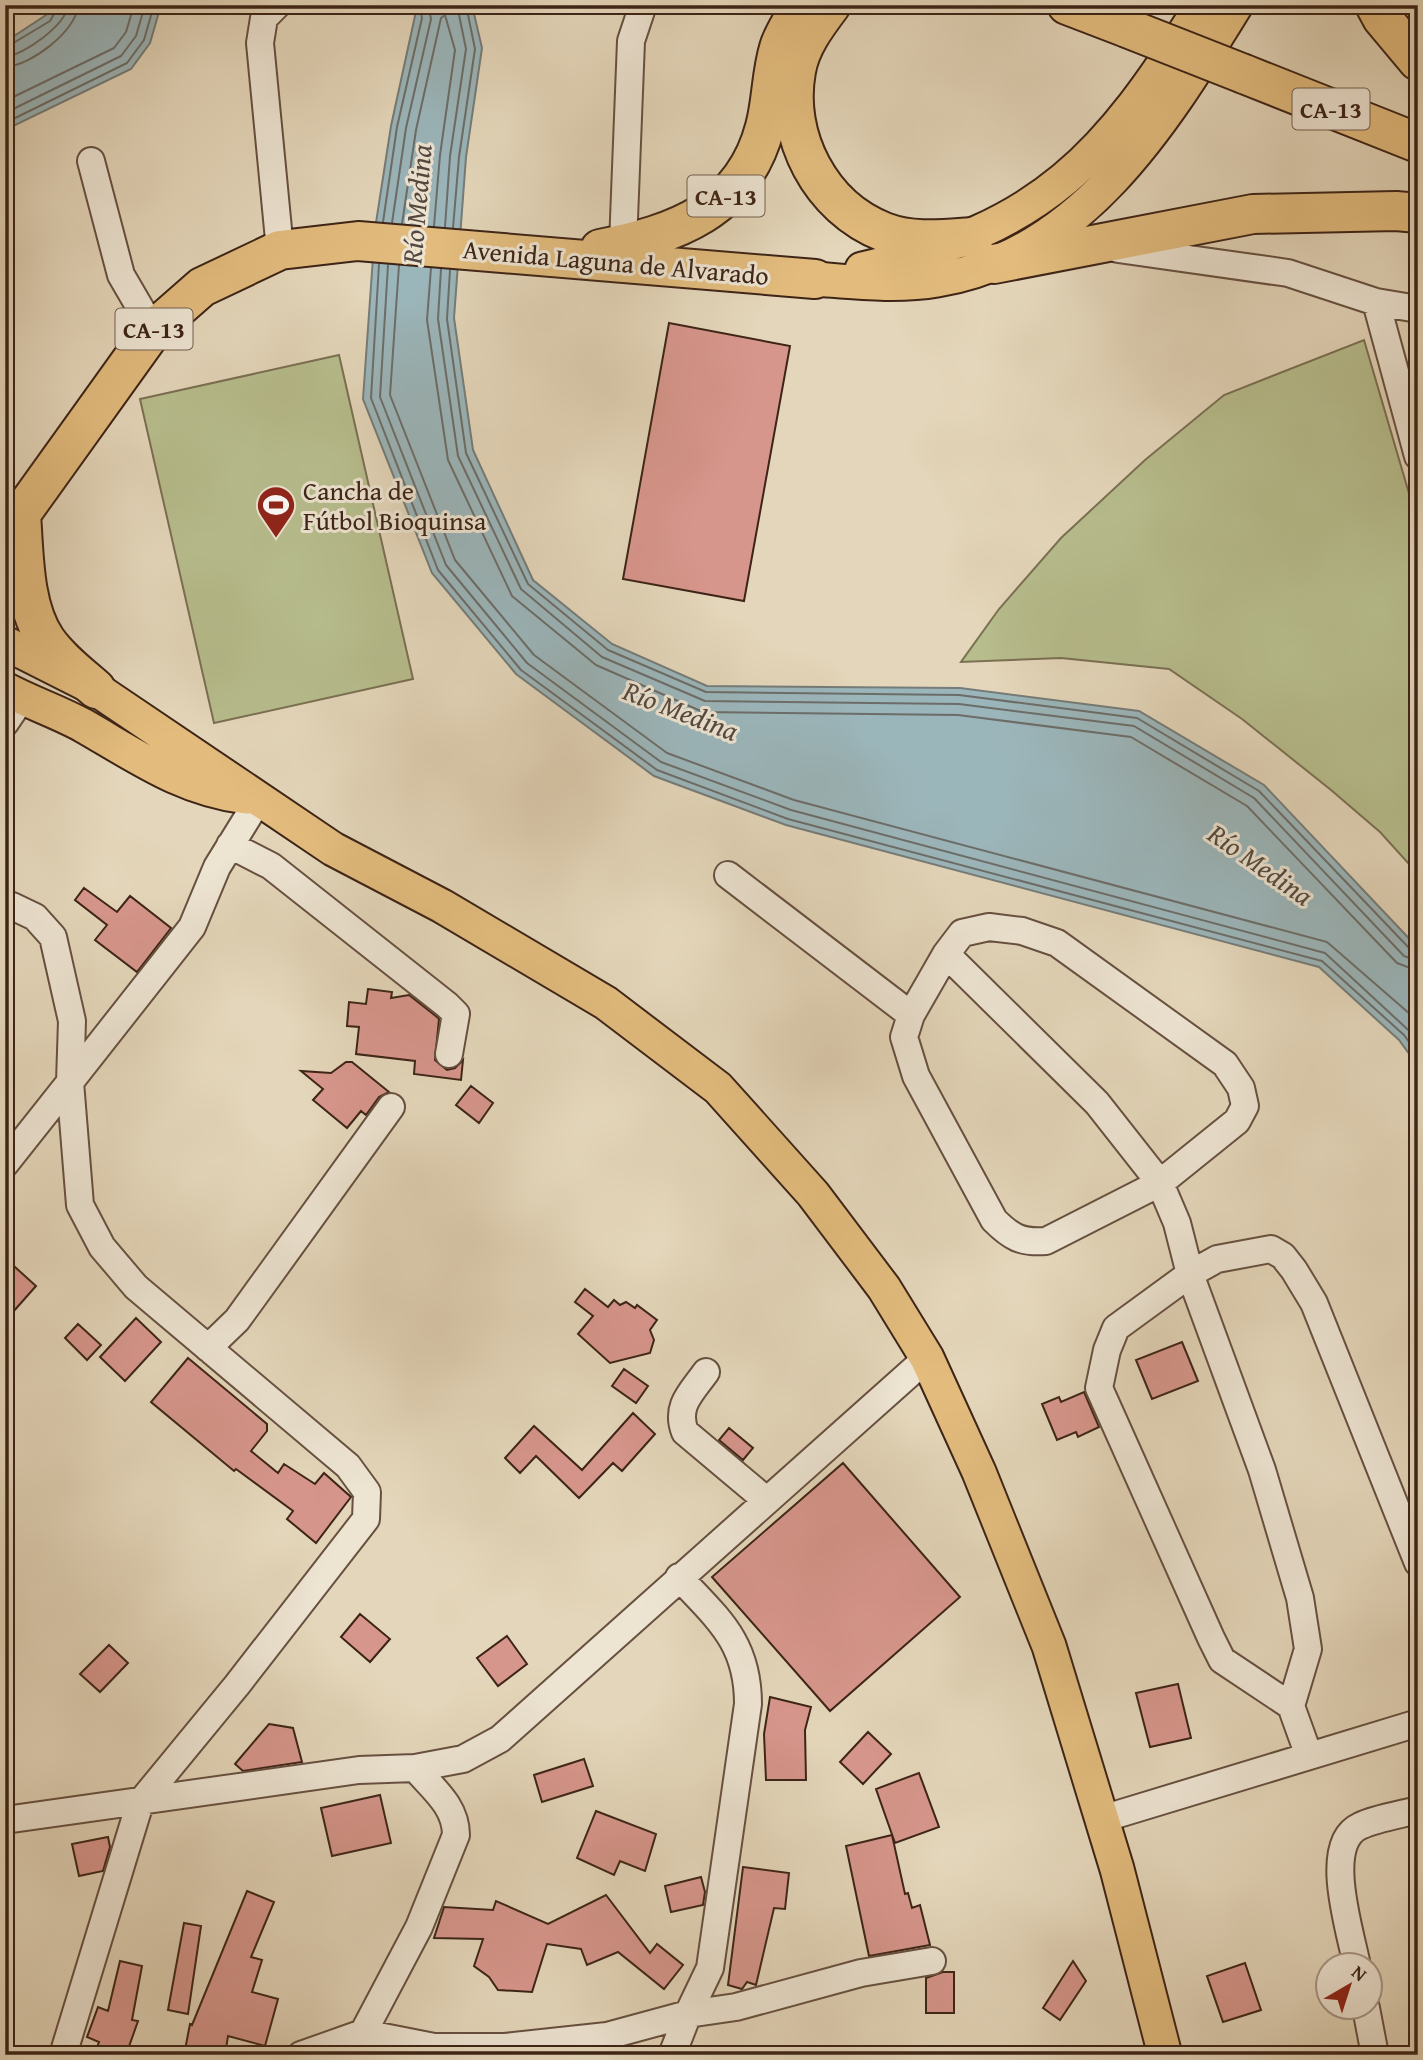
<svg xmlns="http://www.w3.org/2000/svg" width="1423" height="2060" font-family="'Gentium Book Plus',serif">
	<rect width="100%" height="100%" fill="#e4d6ba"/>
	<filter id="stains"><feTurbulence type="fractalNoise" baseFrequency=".00286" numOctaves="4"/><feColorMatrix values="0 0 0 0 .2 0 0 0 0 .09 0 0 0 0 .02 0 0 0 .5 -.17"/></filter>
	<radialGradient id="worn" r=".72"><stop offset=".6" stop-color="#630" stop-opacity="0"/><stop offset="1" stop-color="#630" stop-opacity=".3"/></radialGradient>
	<path fill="#b7bd8d" stroke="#7a7052" stroke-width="2" d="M1364,340l54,184v350l-38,-42 -49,-42 -89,-71 -73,-50 -108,-11 -100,4 38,-53 62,-71 84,-78 79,-65z
		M339,355l74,324 -199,44 -74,-324z"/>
	<path fill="#9bb6bb" stroke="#757c79" stroke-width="2" d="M54,5h107l-11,38 -19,26 -126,61v-88l41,-27z
		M412,5h60l10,43 -16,109 -12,161 19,132 60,130 79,64 95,42 253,2 179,23 125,74 154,163v118l-19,-26 -80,-73 -533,-142 -132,-49 -138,-102 -84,-101 -69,-174 12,-170 16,-103 24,-110z"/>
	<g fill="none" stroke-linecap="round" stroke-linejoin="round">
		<path stroke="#6c6d69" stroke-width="2" d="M5,48l45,-27 9,-16
			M5,57c19,-2 61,-32 63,-52
			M5,67c25,-1 72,-36 73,-62
			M5,101l109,-53 12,-16 8,-27
			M5,113l116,-57 15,-20 9,-31
			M5,123l122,-60 17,-23 10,-35
			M383,222l14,-95 25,-109 -3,-13
			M392,223l14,-95 25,-109 -3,-14
			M402,224l14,-94 25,-112 4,-3 10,35 -15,105 -6,71
			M445,227l5,-71 16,-107 -9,-44
			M453,228l6,-71 16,-108 -9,-44
			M379,264l-8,134 67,172 83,100 136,100 131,49 534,142 82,74 14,19
			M388,265l-8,132 66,168 81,98 134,99 130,48 534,143 93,86
			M399,265l-9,130 65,165 79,95 133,98 127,47 533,142 91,79
			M431,268l-4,52 21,140 64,136 84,69 107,47 255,3 173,22 116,69 150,157 21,8
			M441,269l-3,50 20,137 63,133 81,68 103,44 254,3 175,22 120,72 150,158 14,5
			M450,270l-3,49 19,134 62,131 80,66 98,42 253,3 178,23 122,73 151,158 8,3"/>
	</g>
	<path fill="#d7968c" stroke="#3d2417" stroke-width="2" d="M669,323l121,23 -46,255 -121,-22z
		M84,888l33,24 13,-16 41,32 -34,44 -42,-32 12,-15 -32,-25z
		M368,989l24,3 -1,6 18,-3 28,22 2,2 -4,41 12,10 8,-2 8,-8 -2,20 -47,-6 1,-13 -59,-7 3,-27 -12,-1 2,-24 17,2z
		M346,1062h6l37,30 -10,5 -13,18 -5,-4 -14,17 -34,-28 10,-11 -22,-18 30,2z
		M471,1086l22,17 -14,20 -23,-18z
		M5,1258l31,28 -31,35z
		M585,1289l23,18 6,-7 6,5 6,-3 9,6 2,-3 20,15 -7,10 4,10 -4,13 -40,10 -32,-29 15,-18 -18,-14z
		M136,1318l25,24 -36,39 -25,-24z
		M78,1324l23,21 -14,15 -22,-22z
		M1182,1342l16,39 -46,18 -16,-39z
		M188,1358l79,66v7l-16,20 27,22 6,-9 31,20 9,-11 27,24 -35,46 -29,-24 6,-8 -57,-42 -2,2 -83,-69z
		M624,1369l24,17 -12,17 -24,-17z
		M1084,1392l15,35 -21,10 -2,-5 -19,8 -15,-36 17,-7 2,5z
		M633,1413l22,21 -33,37 -9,-8 -34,35 -43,-42 -16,17 -15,-15 29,-32 48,44z
		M729,1428l24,20 -10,12 -24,-20z
		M843,1463l117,134 -130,114 -118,-134z
		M360,1614l30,25 -20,23 -29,-25z
		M507,1636l20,28 -29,22 -21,-28z
		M109,1645l19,18 -28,29 -20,-18z
		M1178,1684l13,54 -41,9 -14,-54z
		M770,1697l41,10 -6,23 1,50h-40l-2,-46z
		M269,1724l24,4 9,34 -59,9 -8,-7z
		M868,1732l23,22 -28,30 -23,-22z
		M584,1759l9,27 -51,16 -8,-27z
		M919,1773l20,54 -44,16 -19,-54z
		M380,1795l11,48 -59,13 -11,-48z
		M596,1811l60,23 -11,37 -25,-10 -6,14 -37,-17z
		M892,1835l13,59 3,-1 4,15 8,-3 10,40 -61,11 -23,-110z
		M108,1837l2,10 -7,24 -24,5 -7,-32z
		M743,1867l46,6 -4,36 -11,-1 -18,77 -9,-3 -5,7 -14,-4z
		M701,1877l4,15 -2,13 -32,7 -6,-26z
		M247,1891l27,11 -23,55 11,3 -10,32 26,7 -13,47 -37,-10 -3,19h-41l6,-31 2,1z
		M606,1895l44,58 7,-9 26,21 -19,24 -46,-37 -31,13 -6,-16 -34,-5 -15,48 -34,-2 -9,-13 -15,-11 9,-27 -49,-1 10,-31 49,3 3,-9 52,23z
		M184,1923l17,3 -13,88 -20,-4z
		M120,1961l22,5 -10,54 6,1 -12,34h-16l-14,-5 3,-8 -12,-5 11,-30 10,4z
		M1073,1961l13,20 -26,39 -17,-12z
		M1245,1963l16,47 -38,12 -16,-46z
		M943,1972h11v41h-28v-35z"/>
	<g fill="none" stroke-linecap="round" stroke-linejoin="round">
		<g stroke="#675040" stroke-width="30">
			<path id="minor" d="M277,5l-13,13 -4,25 20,207
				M91,161l30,114 32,55
				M623,244l8,-203 12,-36
				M1118,249l170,24 88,29 42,7
				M1376,302l42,154
				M5,723l17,-25
				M230,845l41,21 176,139 9,9 -7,40
				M728,875l183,140
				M5,906h7l23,11 18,20 19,84 -2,61 -65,82
				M989,927l33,4 35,12 168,121 16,24 4,18 -8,15 -77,62 -114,58c-25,2 -35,-4 -52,-21l-78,-144 -12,-39 7,-22 35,-61 16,-21z
				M946,954l151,149 63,80 17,40 13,51 72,196 38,128 8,51 -17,57
				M208,1348l29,-28 154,-213
				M706,1372c-15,21 -31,34 -21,60l81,68
				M1309,1756l-18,-50 -69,-46 -11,-22 -112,-250 8,-38 9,-22 74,-54 27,-15 54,-10 12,7 11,14 20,33 104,260
				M1102,1819l316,-96
				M5,1820l354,-50 56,-2 48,-9 37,-20 427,-381
				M1357,1966c-6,-33 -36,-122 3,-140 17,-8 39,-11 58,-16
				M1366,2008l9,47
				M363,2033l56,-106 37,-92c0,-29 -23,-46 -41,-67
				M63,2055l77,-252 97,-118 129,-166 1,-27 -19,-26 -212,-179 -34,-40 -22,-42 -10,-123 122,-155 25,-60 42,-68
				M301,2055l62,-22 71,14h71l102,-11 81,-22 22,-46 38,-264c0,-62 -30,-85 -69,-127
				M672,2055l16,-41 48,-7 125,-34 71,-12"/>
		</g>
		<g stroke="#3d2417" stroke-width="37">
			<path id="major" d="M862,269c181,-40 245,-112 340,-264
				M815,279c41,3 82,8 122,1 146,-24 228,-160 299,-275
				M5,643l91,46 237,160 109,57 164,97 112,85 95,106 71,94 43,70 52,114 70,174 68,223 48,186
				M5,689c26,14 54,23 79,37 54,31 98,63 162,71"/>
		</g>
		<g stroke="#3d2417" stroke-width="42">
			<path id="highway" d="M831,5c-15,20 -31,41 -35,66 -12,65 24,136 88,161 29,11 59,7 90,5
				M1067,5l60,23
				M1375,5l7,13 36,43
				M1244,74l174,69
				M600,249c75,-15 143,-38 165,-122 7,-25 6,-53 14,-79 4,-14 15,-29 22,-43
				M994,264l259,-50 143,-3 22,2
				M21,514c3,40 2,92 25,126 13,19 33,34 50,49
				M5,541l16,-27 132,-184 49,-43 78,-37 78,-9 457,38"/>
		</g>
		<use href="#minor" stroke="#ede4d2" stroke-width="26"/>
		<use href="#major" stroke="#e2bb7d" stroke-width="33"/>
		<use href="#highway" stroke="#e2bb7d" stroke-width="38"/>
		<g stroke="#3d2417" stroke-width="42" stroke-linecap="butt">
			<path id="highway-bridge" d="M1127,28l117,46"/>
		</g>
		<use href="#highway-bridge" stroke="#e2bb7d" stroke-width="38"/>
	</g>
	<defs>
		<g id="stadium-pin" transform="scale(2.0125)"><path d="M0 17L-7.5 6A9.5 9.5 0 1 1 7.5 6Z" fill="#8f2418" stroke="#ede4d2"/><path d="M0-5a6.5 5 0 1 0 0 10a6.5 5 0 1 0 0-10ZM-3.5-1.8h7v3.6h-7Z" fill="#fff"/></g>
	</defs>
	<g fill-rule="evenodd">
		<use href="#stadium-pin" x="276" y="505"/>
	</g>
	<g text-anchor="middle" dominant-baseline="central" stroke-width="6" stroke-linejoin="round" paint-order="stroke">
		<g fill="#ede4d2" stroke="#725e4f" stroke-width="2">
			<rect x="1292.5" y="88.5" width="77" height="41" rx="5"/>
			<rect x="687.5" y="175.5" width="77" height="41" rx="5"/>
			<rect x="115.5" y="308.5" width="77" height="41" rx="5"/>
		</g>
		<g font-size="24" font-weight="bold" fill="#3d2417">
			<text x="1331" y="109">CA-13</text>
			<text x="726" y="196">CA-13</text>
			<text x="154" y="329">CA-13</text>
		</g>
		<g font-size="26" fill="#3d2417" stroke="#ede4d2">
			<text transform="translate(616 262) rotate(5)">Avenida Laguna de Alvarado</text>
		</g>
		<g font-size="26" fill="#3d2417" stroke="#ede4d2" text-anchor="start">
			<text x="303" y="490">Cancha de<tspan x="303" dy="30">Fútbol Bioquinsa</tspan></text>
		</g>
		<g font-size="28" font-style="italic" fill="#544840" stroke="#ede4d2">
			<text transform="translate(416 204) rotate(-85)">Río Medina</text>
			<text transform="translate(681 710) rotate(21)">Río Medina</text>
			<text transform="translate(1261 864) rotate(35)">Río Medina</text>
		</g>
	</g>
	<rect width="1423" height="2060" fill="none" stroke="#e4d6ba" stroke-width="28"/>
	<rect x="7" y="7" width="1409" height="2046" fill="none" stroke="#3d2417" stroke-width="3.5"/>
	<rect x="14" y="14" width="1395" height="2032" fill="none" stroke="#3d2417" stroke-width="2"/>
	<g transform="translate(1349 1986) rotate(39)"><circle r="33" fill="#ede4d2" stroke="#a79787" stroke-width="2"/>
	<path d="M0-5L12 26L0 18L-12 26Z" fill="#8f2418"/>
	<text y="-10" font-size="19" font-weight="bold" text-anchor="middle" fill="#3d2417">N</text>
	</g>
	<rect width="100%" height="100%" filter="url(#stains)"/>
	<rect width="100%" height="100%" fill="url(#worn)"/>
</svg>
